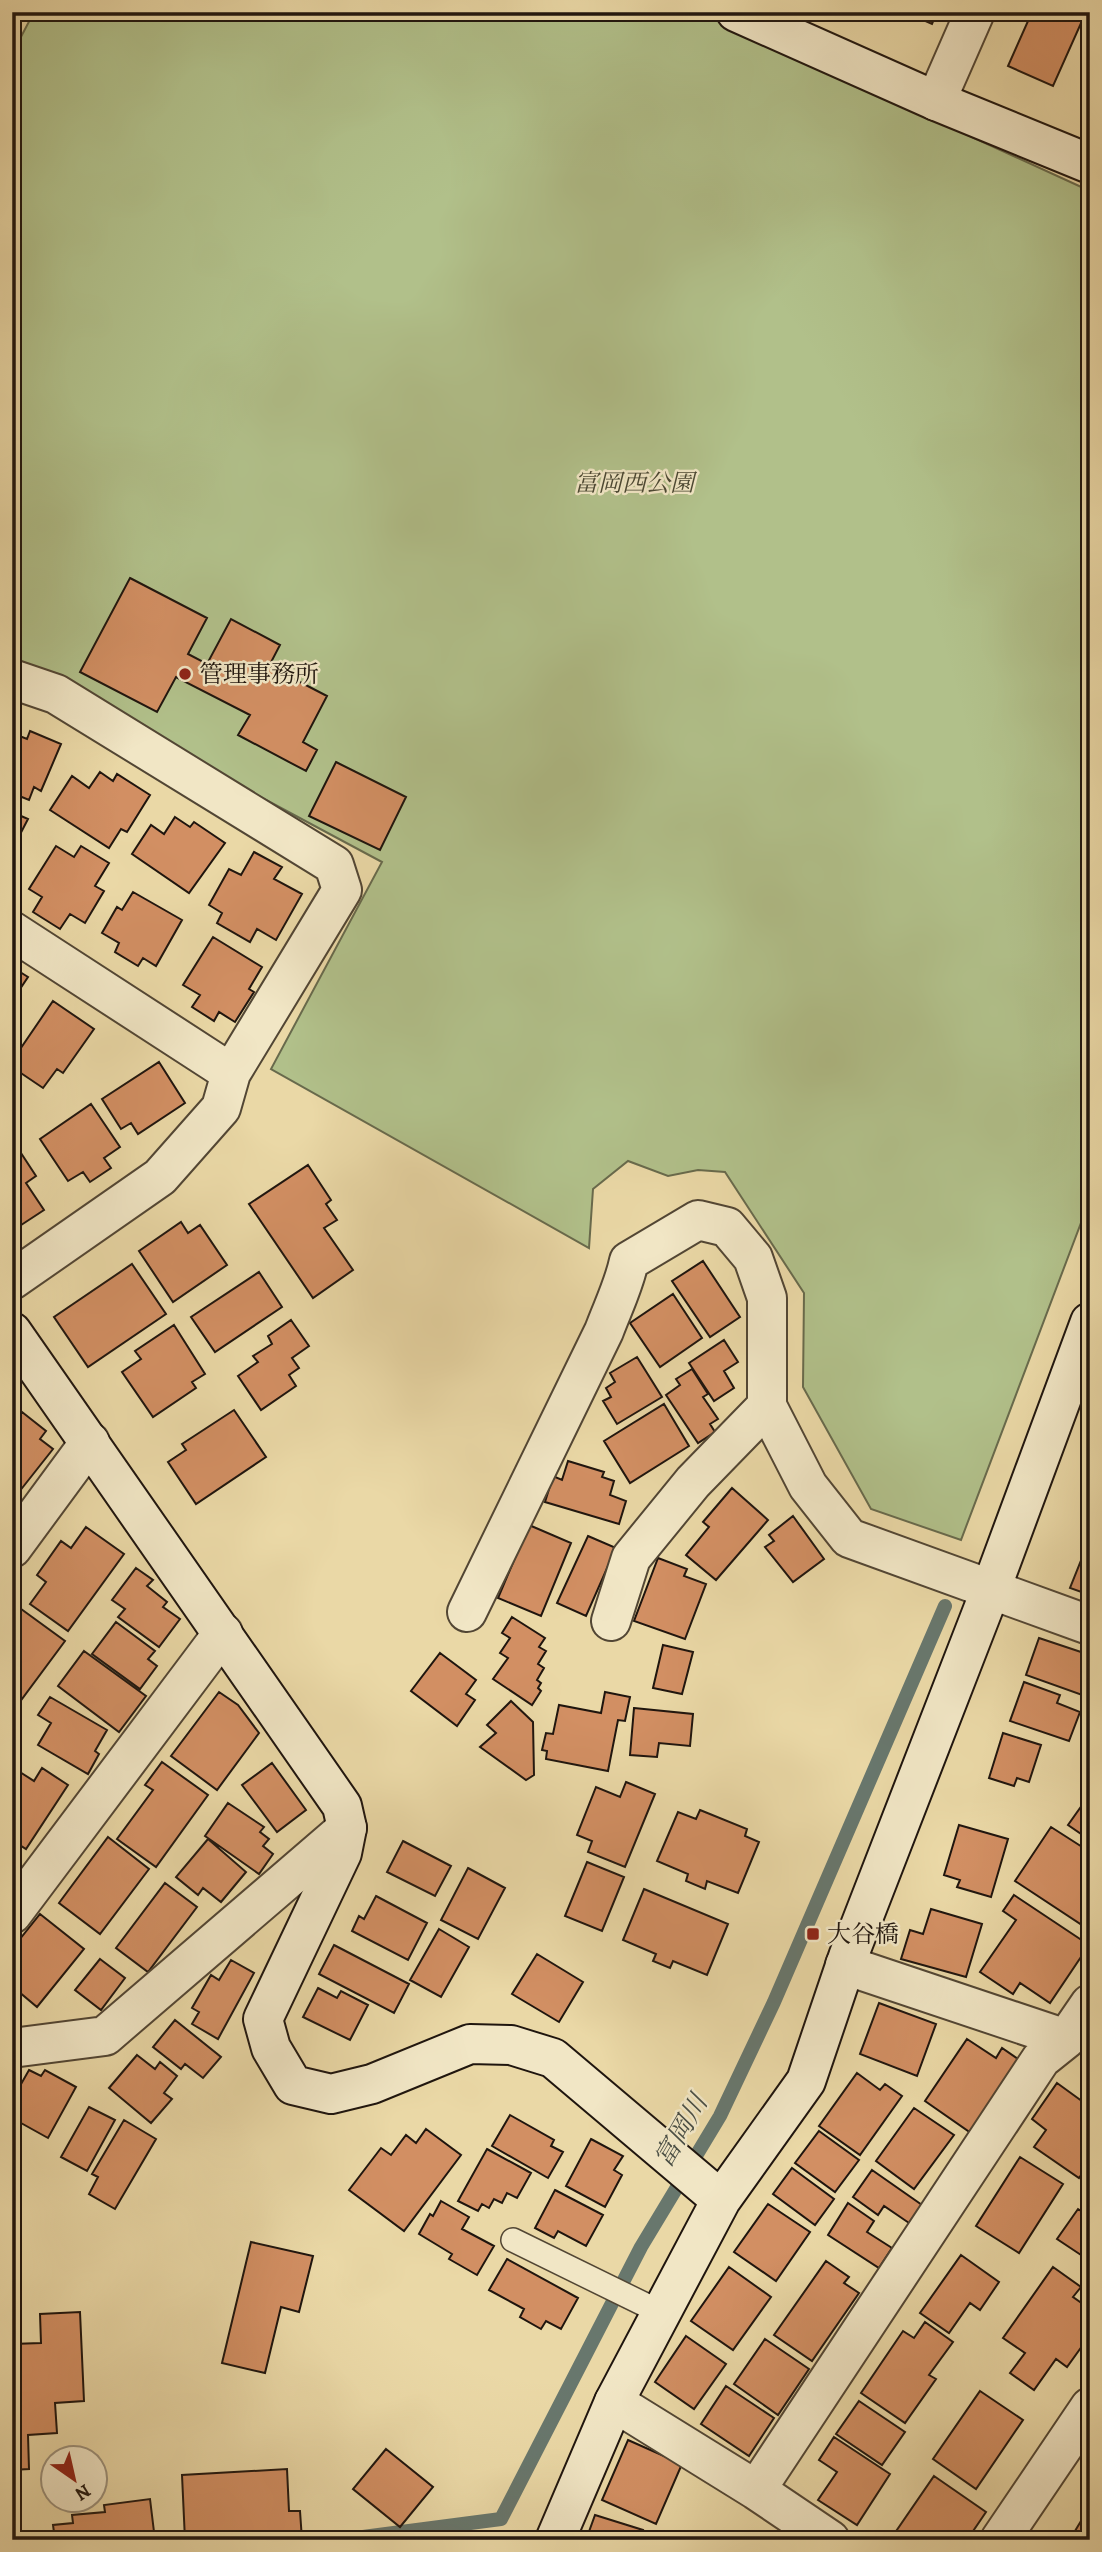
<svg xmlns="http://www.w3.org/2000/svg" width="1102" height="2552" font-family="Alegreya,'Noto Serif JP',serif">
	<rect width="100%" height="100%" fill="#ead8a6"/>
	<filter id="stains"><feTurbulence type="fractalNoise" baseFrequency=".00286" numOctaves="4"/><feColorMatrix values="0 0 0 0 .2 0 0 0 0 .09 0 0 0 0 .02 0 0 0 .5 -.17"/></filter>
	<radialGradient id="worn" r=".72"><stop offset=".6" stop-color="#630" stop-opacity="0"/><stop offset="1" stop-color="#630" stop-opacity=".3"/></radialGradient>
	<path fill="#b1c08a" stroke="#686a4c" stroke-width="2" d="M34,12h664l392,179v1008l-129,341 -90,-31 -68,-122 1,-94 -79,-121 -27,-2 -30,6 -40,-15 -35,28 -4,59 -318,-179 111,-207 -370,-198v-610z"/>
	<g fill="none" stroke-linecap="round" stroke-linejoin="round">
		<path stroke="#68776d" stroke-width="14" d="M340,2540l161,-21 140,-272 79,-131 54,-114 171,-396"/>
	</g>
	<path fill="#d28f63" stroke="#1f150e" stroke-width="2" d="M905,12h32l-5,12z
		M1032,12h54l-33,74 -45,-20z
		M130,578l77,40 -19,36 19,10 24,-45 49,26 -11,21 58,30 -24,46 14,8 -11,21 -68,-36 12,-20 -74,-38 -19,35 -77,-40z
		M30,731l31,13 -20,47 -7,-4 -5,13 -17,-7v-60l15,6z
		M336,762l70,35 -26,53 -71,-34z
		M100,772l13,9 4,-7 33,21 -23,37 -6,-3 -12,19 -59,-38 22,-34 17,12z
		M12,812l16,7 -16,31z
		M175,817l15,10 4,-5 31,21 -36,50 -57,-39 19,-29 13,9z
		M56,846l18,11 7,-11 28,17 -14,23 9,5 -19,32 -15,-9 -10,15 -27,-17 9,-15 -13,-8z
		M254,852l28,15 -8,12 28,15 -26,46 -19,-11 -7,13 -33,-19 5,-10 -13,-8 20,-36 12,6z
		M133,892l49,28 -26,46 -13,-8 -5,8 -23,-14 4,-9 -17,-10 15,-26 5,3z
		M213,937l49,30 -13,22 5,3 -19,30 -16,-10 -5,9 -22,-14 8,-12 -17,-10z
		M12,967l16,10 -16,24z
		M53,1001l41,28 -31,44 -6,-4 -14,19 -31,-21v-6z
		M159,1062l26,41 -47,31 -7,-11 -10,6 -19,-30z
		M91,1104l29,43 -16,11 7,10 -21,14 -7,-10 -15,9 -28,-42z
		M19,1150l17,26 -10,7 18,27 -32,21v-77z
		M308,1165l23,35 -5,4 11,16 -13,8 29,42 -40,28 -64,-94z
		M181,1222l7,11 12,-8 27,40 -54,37 -34,-51z
		M703,1261l37,56 -30,20 -38,-56z
		M132,1264l34,50 -78,53 -34,-50z
		M259,1272l23,35 -67,45 -24,-35z
		M673,1294l29,44 -42,29 -30,-44z
		M291,1320l18,26 -17,12 7,10 -10,7 7,11 -35,24 -23,-34 20,-14 -5,-6 19,-12 -4,-8z
		M174,1325l31,49 -13,8 4,6 -43,29 -31,-45 19,-13 -6,-8z
		M724,1340l14,22 -14,9 10,17 -20,13 -25,-38z
		M637,1357l25,40 -45,27 -14,-23 8,-4 -5,-9 9,-6 -5,-9z
		M692,1369l16,25 -5,3 15,22 -8,5 5,8 -17,11 -32,-48 14,-10 -4,-6z
		M664,1404l25,42 -59,37 -26,-42z
		M234,1410l32,47 -70,47 -28,-42 18,-12 -4,-6z
		M22,1412l24,19 -6,8 13,10 -34,43 -7,-5v-62z
		M568,1461l36,11 -2,5 12,4 -4,14 16,6 -7,23 -74,-22 8,-26 9,4z
		M732,1488l36,32 -52,60 -30,-25 23,-28 -6,-5z
		M793,1516l31,43 -31,23 -28,-35 9,-6 -5,-6z
		M529,1525l42,18 -30,73 -43,-18z
		M86,1527l38,27 -56,77 -38,-27 16,-22 -9,-7 24,-34 10,7z
		M588,1536l28,12 -30,68 -29,-13z
		M1084,1553l6,2v40l-20,-7z
		M658,1558l29,11 -3,7 22,8 -21,55 -51,-18z
		M136,1568l17,12 -6,6 20,16 -4,5 17,12 -21,28 -41,-30 7,-8 -13,-9z
		M17,1606l48,35 -49,66 -4,-3v-92z
		M512,1617l33,21 -6,9 7,4 -8,13 6,4 -7,12 4,3 -3,5 3,3 -9,14 -39,-26 15,-21 -8,-5 10,-15 -8,-5z
		M116,1622l39,29 -7,8 9,7 -17,23 -48,-35z
		M1039,1638l51,17v27l-5,14 -59,-21z
		M663,1645l30,7 -11,42 -29,-6z
		M84,1651l62,45 -27,36 -61,-46z
		M440,1653l36,27 -10,14 9,6 -18,26 -46,-35z
		M1024,1682l36,13 -3,8 23,9 -11,29 -59,-20z
		M219,1692l19,13 21,28 -42,57 -46,-34z
		M605,1692l25,5 -5,24 -7,-1 -10,51 -62,-12 1,-8 -5,-1 4,-17 7,1 6,-29 42,8z
		M50,1697l57,33 -12,21 4,3 -11,20 -50,-29 13,-22 -13,-8z
		M511,1701l22,21 1,53 -8,5 -46,-33 16,-14 -9,-8z
		M634,1708l59,6 -3,32 -31,-3 -2,14 -27,-2z
		M1003,1733l38,12 -12,37 -12,-4 -3,8 -25,-8z
		M162,1762l46,33 -52,72 -39,-28 36,-49 -8,-5z
		M272,1763l34,47 -29,22 -35,-47z
		M12,1767l22,14 8,-13 26,17 -42,64 -14,-9z
		M626,1782l29,12 -30,73 -37,-15 4,-11 -15,-6 19,-48 24,10z
		M1090,1794v46l-22,-15z
		M228,1803l36,24 -4,5 9,7 -6,7 10,8 -14,20 -54,-38z
		M700,1810l47,19 -2,7 14,6 -21,51 -31,-12 -2,8 -19,-8 2,-7 -31,-13 21,-49 18,7z
		M959,1825l49,14 -17,58 -34,-10 3,-7 -16,-5z
		M1051,1827l39,25v67l-5,8 -70,-46z
		M108,1837l41,32 -49,65 -41,-31z
		M208,1839l38,33 -25,30 -18,-14 -5,7 -22,-18z
		M403,1841l48,25 -16,30 -48,-24z
		M587,1862l37,15 -22,54 -37,-15z
		M468,1868l37,20 -27,51 -37,-19z
		M165,1883l32,24 -49,65 -32,-24z
		M644,1889l84,35 -21,51 -34,-14 -3,7 -17,-7 3,-7 -33,-14z
		M1014,1895l75,50 -39,58 -30,-20 -7,11 -33,-22 36,-52 -13,-9z
		M376,1896l51,27 -19,37 -56,-29 7,-15 5,3z
		M931,1909l51,15 -16,53 -65,-18 9,-29 13,4z
		M40,1914l44,35 -47,58 -25,-21v-37z
		M439,1929l30,18 -28,50 -31,-17z
		M334,1945l75,39 -15,29 -75,-39z
		M537,1954l46,28 -24,40 -47,-28z
		M100,1959l25,19 -24,32 -26,-20z
		M231,1960l23,13 -36,66 -26,-15 7,-12 -7,-4 19,-33 8,5z
		M318,1988l19,10 4,-7 27,14 -18,35 -47,-23z
		M879,2003l57,21 -19,52 -57,-22z
		M175,2020l46,37 -18,21 -18,-14 -4,5 -28,-22z
		M967,2039l29,19 6,-10 19,13 -50,72 -46,-32z
		M137,2055l18,14 5,-7 17,14 -13,17 8,6 -21,24 -42,-35z
		M29,2070l12,6 4,-6 31,17 -28,51 -36,-20v-18z
		M857,2073l23,17 5,-6 17,12 -42,59 -41,-29z
		M1057,2083l33,24v55l-11,16 -45,-31 12,-17 -14,-11z
		M89,2107l26,13 -28,51 -26,-14z
		M914,2108l40,27 -40,54 -38,-28z
		M510,2115l44,25 -3,6 12,6 -15,26 -56,-32z
		M124,2120l32,19 -41,70 -26,-15 9,-17 -6,-3z
		M426,2129l35,26 -57,76 -55,-41 32,-42 10,7 15,-20 10,8z
		M819,2131l40,29 -24,32 -40,-29z
		M591,2139l32,17 -9,14 8,5 -17,32 -39,-21z
		M487,2149l44,24 -14,25 -10,-5 -5,10 -8,-4 -5,9 -7,-4 -4,7 -20,-10z
		M1020,2157l43,27 -44,69 -43,-27z
		M792,2168l42,31 -19,26 -42,-31z
		M872,2170l50,35 -13,18 -25,-17 -6,9 -25,-18z
		M555,2190l48,25 -17,31 -28,-15 -4,7 -19,-10z
		M441,2201l28,16 -7,12 32,17 -17,29 -28,-16 3,-5 -33,-20 11,-20 3,2z
		M848,2203l26,18 -7,11 25,16 -13,20 -51,-33z
		M768,2204l42,28 -34,49 -42,-29z
		M1078,2209l12,8v44l-33,-22z
		M251,2242l62,14 -14,56 -18,-5 -16,66 -43,-10z
		M961,2255l38,27 -19,28 -10,-7 -21,30 -29,-20z
		M507,2259l71,39 -17,31 -15,-8 -5,8 -21,-12 4,-8 -35,-19z
		M826,2261l23,16 -5,6 15,10 -47,68 -38,-26z
		M729,2267l42,30 -38,53 -42,-29z
		M1053,2267l28,20 -8,10 17,12v26l-23,32 -11,-8 -22,31 -24,-17 15,-20 -22,-15z
		M80,2312l4,89 -29,2 2,30 -29,2 1,34 -17,1v-126l29,-1 -1,-29z
		M925,2322l28,20 -24,33 7,4 -31,44 -44,-30 42,-62 11,7z
		M686,2336l40,28 -32,45 -39,-27z
		M765,2339l44,30 -31,46 -44,-31z
		M726,2386l48,32 -25,38 -48,-32z
		M980,2391l43,29 -47,69 -43,-30z
		M859,2401l46,31 -23,33 -46,-31z
		M834,2437l56,37 -33,51 -39,-25 19,-28 -18,-12z
		M628,2440l54,24 -26,60 -54,-24z
		M386,2449l47,38 -33,40 -47,-38z
		M287,2469l2,42h11l2,29h-117l-3,-65z
		M934,2476l52,36 -19,28h-77z
		M150,2499l5,41h-100l-2,-15 20,-2 -1,-8 33,-3 -1,-7z
		M1090,2506v34h-12l-6,-4z
		M595,2515l48,15 -3,10h-54z"/>
	<g fill="none" stroke-linecap="round" stroke-linejoin="round">
		<g stroke="#524634" stroke-width="26">
			<path id="lane" d="M513,2240l149,73"/>
		</g>
		<g stroke="#524634" stroke-width="42">
			<path id="street" d="M936,101l39,-89
				M12,679l44,15 278,171 8,25 -111,183 -10,35 -61,69 -148,103
				M12,931l219,142
				M12,1548l78,-106
				M467,1612l137,-281c9,-24 20,-46 25,-70l69,-41 29,7 26,31 14,40v108l41,80 41,52 240,87
				M611,1621l20,-63 62,-76 74,-76
				M12,1914l211,-281
				M845,1965l221,74
				M12,2048l93,-12 242,-208
				M614,2402l142,88 74,50
				M756,2490l285,-431 25,-20 24,-35
				M1000,2540l90,-133"/>
		</g>
		<g stroke="#1f150e" stroke-width="42">
			<path id="secondary" d="M736,12l200,89 154,63
				M12,1332l330,474 5,22 -5,25 -79,166 8,29 22,37 38,9 41,-10 98,-40 41,1 42,13 168,142
				M555,2540l59,-138 107,-202 85,-119 42,-124 143,-368 99,-267"/>
		</g>
		<use href="#lane" stroke="#f1e6c5" stroke-width="23"/>
		<use href="#street" stroke="#f1e6c5" stroke-width="38"/>
		<use href="#secondary" stroke="#f1e6c5" stroke-width="38"/>
	</g>
	<g fill="#8f2418" stroke="#f1e6c5" stroke-width="2.5">
		<circle cx="185" cy="674" r="7"/>
		<rect x="806" y="1927" width="14" height="14" rx="3.5"/>
	</g>
	<g text-anchor="middle" dominant-baseline="central" stroke-width="5" stroke-linejoin="round" paint-order="stroke">
		<g font-size="24" font-style="italic" fill="#4b4833" stroke="#f1e6c5">
			<text x="634" y="483">富岡西公園</text>
		</g>
		<g font-size="24" fill="#1f150e" stroke="#f1e6c5" text-anchor="start">
			<text x="199" y="674">管理事務所</text>
			<text x="827" y="1934">大谷橋</text>
		</g>
		<g font-size="26" font-style="italic" fill="#494e45" stroke="#f1e6c5">
			<text transform="translate(681 2131) rotate(-60)">富岡川</text>
		</g>
	</g>
	<rect width="1102" height="2552" fill="none" stroke="#ead8a6" stroke-width="42"/>
	<rect x="14" y="14" width="1074" height="2524" fill="none" stroke="#1f150e" stroke-width="3.5"/>
	<rect x="21" y="21" width="1060" height="2510" fill="none" stroke="#1f150e" stroke-width="2"/>
	<g transform="translate(74 2479) rotate(146)"><circle r="33" fill="#f1e6c5" stroke="#9d927c" stroke-width="2"/>
	<path d="M0-5L12 26L0 18L-12 26Z" fill="#8f2418"/>
	<text y="-10" font-size="19" font-weight="bold" text-anchor="middle" fill="#1f150e">N</text>
	</g>
	<rect width="100%" height="100%" filter="url(#stains)"/>
	<rect width="100%" height="100%" fill="url(#worn)"/>
</svg>
